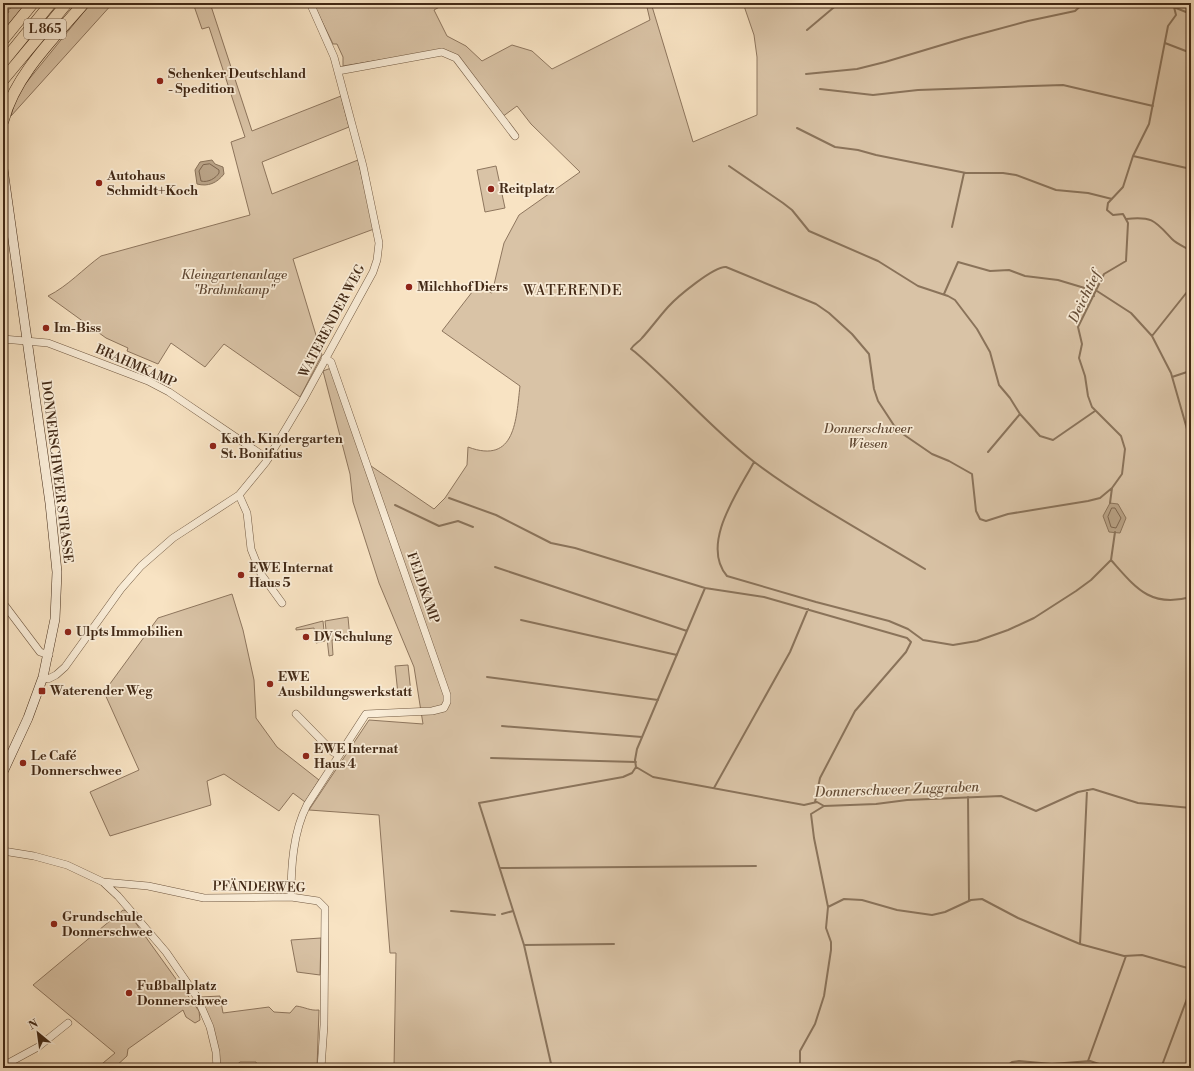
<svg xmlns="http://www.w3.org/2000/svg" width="1194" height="1071" font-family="'Libre Bodoni',serif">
	<rect width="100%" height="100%" fill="#f8e3c3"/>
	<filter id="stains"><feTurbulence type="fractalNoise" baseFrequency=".005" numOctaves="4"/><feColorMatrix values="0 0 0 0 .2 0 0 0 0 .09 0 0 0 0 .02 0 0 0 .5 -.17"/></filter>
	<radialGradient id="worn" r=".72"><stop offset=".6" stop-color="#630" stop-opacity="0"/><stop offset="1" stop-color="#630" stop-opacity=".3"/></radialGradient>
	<path fill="#d9c3a6" stroke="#8e765e" d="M18,3h8l-19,23 -4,3v-13l6,-4 -1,-2z
		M91,3h22l-102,113 6,-22z
		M193,3h17l42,128 89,-35 8,31 -87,35 10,32 86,-34 16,69 -81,30 29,96 -22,42 -76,-53 -19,23 -34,-24 -13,21 -31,-13 1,-3 -22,-10 -58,-42c20,-10 35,-27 53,-40l149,-41 -19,-73 14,-5 -36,-110 -7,2z
		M313,3h13l2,4 9,-4h110l-13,7 13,26 19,10 16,15 30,-16 20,6 20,18 98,-49 -4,-17h5l42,139 64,-27v-58l-3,-22 -11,-32h448v1065h-797l2,-115h-6l-11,-138 -70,-5 60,-90 54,4 -9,-57 -35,-84 -26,-81 -3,-28 -27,-103 8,-3 35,99 5,-1 63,43 11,-11 22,-33 1,-18c48,18 48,-28 52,-61l-78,-55 34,-44 16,6 12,-50 15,-28 61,-43 -49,-48 -14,-18 -15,11 -45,-61 -15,-6 -99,16v-9l-6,-13h-4z
		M496,166l9,42 -20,4 -8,-42z
		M232,594l11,36 11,50 2,38 21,29 42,33 -14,22 -12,-9 -14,18 -55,-37 -17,7 4,24 -101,31 -20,-44 49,-22 -35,-78 54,-74z
		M348,617l2,22 -18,1 1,15 -4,1 -4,-35z
		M323,621l2,20 -9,2 -2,-15 -18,2v-2z
		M408,665l3,28 -13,1 -3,-28z
		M123,910l4,1 72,100 1,9 -5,3 -9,-6 -3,-7 -55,39 -1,7 -13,12h-17l18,-15 -82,-68z
		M321,938l-1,37 -23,-3 -6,-32z
		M220,996l3,17 46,-6 5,5 16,1 6,-7c9,1 14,5 23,4l-2,58h-59l-2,-6h-16l-7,6h-13l-4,-25 -15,-46z"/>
	<path fill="#baa488" stroke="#8a735a" d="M212,160l3,4 8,3 1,7c-7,9 -16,13 -27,10l-2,-14 5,-8z
		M1110,503l8,1 8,14 -6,15 -11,-1 -6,-16z"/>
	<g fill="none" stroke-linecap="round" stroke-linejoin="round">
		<path stroke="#7e664f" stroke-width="1" d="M210,164l9,6v3c-3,5 -11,10 -18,8l-2,-10 4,-6z
			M1112,508h3l6,10 -5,10 -5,-1 -3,-10z"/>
		<path stroke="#8a735a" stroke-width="2" d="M1176,8l15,6
			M807,30l32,-27
			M1165,43l26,10
			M806,74l51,-5 28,-7 80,-24 63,-17 47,-10 9,-8
			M820,89l53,6 45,-5 145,-5 90,21
			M797,128l38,19 23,3 18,5 90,18h37l13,2 40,15 32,3 24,6
			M1133,156l58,13
			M729,166l54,37 9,7 17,21 69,30 40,25 30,10 7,4 22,29 13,23 9,33 11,13 10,16 20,22 13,4 42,-29
			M1126,219c27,-3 29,2 46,20 5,5 13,8 19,12
			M952,227l12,-54
			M1097,291l34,22 21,23 19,37 20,70
			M944,294l14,-32 32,9 19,-1 16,6 33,4 30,9 6,7
			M1152,336l39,-49
			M1172,377l18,-6 1,2
			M988,452l32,-38
			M754,462c-16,30 -54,82 -27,114l89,26 73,19 19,8 15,11 30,5 24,-4 31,-11 26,-12 42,-27 15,-11 20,-20 4,-28
			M449,498l47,17 55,28 24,5 130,40 59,9 143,41 4,4 -5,10 -51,59 -35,67 -5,24
			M1110,503l2,-15 10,-14 3,-25 -4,-13 -29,-29 -4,-11 -3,-20 -6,-18 3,-14 -4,-17 26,-53 22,-13 2,-38 -5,-9 -10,1 -6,-5 1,-7 15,-16 10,-31 16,-32 19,-98 8,-11 -3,-12
			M395,505l44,21 19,-5 15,6
			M1111,560c25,28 39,48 80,37
			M495,567l192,64
			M925,569c-57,-35 -118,-67 -172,-108 -42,-33 -77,-74 -118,-109l-4,-3c3,-5 8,-7 11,-11 9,-10 17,-21 26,-31 9,-10 46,-41 58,-40l90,37 13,9 23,21 17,20 5,35 4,12 19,29 35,24 17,7 23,13 4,37 4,8 6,2 22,-7 80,-13 12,-3 12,-10
			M521,620l156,35
			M487,677l171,23
			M502,726l140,11
			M491,758l145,4
			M636,767l-1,-7 2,-11 68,-161
			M714,788l76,-136 18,-43
			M1087,790l-7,154 44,12 18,-1 49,14
			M968,797l1,104
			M500,868l256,-2
			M828,907l16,-8 18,1 35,10 35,5 13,-3 26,-12 11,-1 36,19 62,26
			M451,911l44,4
			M502,914l11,-3
			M524,945l90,-1
			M1088,1061l38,-105
			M552,1068l-28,-123 -45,-142 144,-26 9,-4 4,-6 17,10 151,28 13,-3 7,4 52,-2 31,-4 94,-4 35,15 42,-19 15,-3 45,14 53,5
			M804,1068l-4,-3v-14l15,-27 9,-28 7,-46v-8l-5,-14 2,-21 -14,-69 -3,-24 13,-8
			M1004,1068l8,-6 7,-1 33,3 38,-3 21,7
			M1161,1068l30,-80"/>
		<g stroke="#705841" stroke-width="8">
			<path id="minor" d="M338,71l104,-19 14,6 59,78
				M3,339l45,4 100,38 21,11 99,67
				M239,495l8,18 4,36 10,25 21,29
				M3,603l37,49 9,3
				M43,677l5,2 8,-4 9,-8 56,-78 20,-23 32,-28 66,-43 27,-33 37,-62 70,-128 4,-12 2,-17 -16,-77 -29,-109 -24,-54
				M296,714l37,38 6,3
				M3,851l31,5 33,9 36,17 15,14 48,56 31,45 13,30 6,25 1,16
				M103,882l45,4 56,12 87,-1 27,4 7,7 -1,117 -3,43
				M291,897c0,-30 2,-65 16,-92l59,-91 66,-3 12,-3 3,-6v-7l-116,-333 -6,-4
				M3,1066l35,-19 30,-24"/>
		</g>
		<g stroke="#422916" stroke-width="10">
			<path id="secondary" d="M3,169l47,334 7,69 -2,47 -12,58 -15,41 -25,54"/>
		</g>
		<g stroke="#422916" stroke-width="12">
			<path id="trunk" d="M3,40l30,-37
				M3,62l48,-59
				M3,80l64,-77
				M3,121c12,-46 51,-83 81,-118"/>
		</g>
		<use href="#minor" stroke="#faedd8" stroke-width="7"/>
		<use href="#secondary" stroke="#faedd8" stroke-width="9"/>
		<use href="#trunk" stroke="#f8e3c3" stroke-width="11"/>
	</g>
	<g fill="#8f2418" stroke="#faedd8" stroke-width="1.5">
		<circle cx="160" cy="81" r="4"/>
		<circle cx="99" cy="183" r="4"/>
		<circle cx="491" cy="189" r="4"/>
		<circle cx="409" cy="287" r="4"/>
		<circle cx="46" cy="328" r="4"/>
		<circle cx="213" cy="446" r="4"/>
		<circle cx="241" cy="575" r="4"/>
		<circle cx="68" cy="632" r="4"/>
		<circle cx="306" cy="637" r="4"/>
		<circle cx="270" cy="684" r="4"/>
		<rect x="38" y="687" width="8" height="8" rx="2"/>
		<circle cx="306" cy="756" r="4"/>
		<circle cx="23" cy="763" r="4"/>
		<circle cx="54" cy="924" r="4"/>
		<circle cx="129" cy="993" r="4"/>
	</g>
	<g text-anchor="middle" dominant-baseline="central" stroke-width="3.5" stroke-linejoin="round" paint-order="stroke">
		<rect fill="#faedd8" stroke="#796450" stroke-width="1" x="24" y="19" width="42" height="20" rx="3"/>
		<g font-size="12" font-weight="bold" fill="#422916">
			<text x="45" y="29">L 865</text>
		</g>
		<g font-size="13" font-weight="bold" fill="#422916" stroke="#faedd8" text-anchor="start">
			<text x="168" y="74">Schenker Deutschland<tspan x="168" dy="15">- Spedition</tspan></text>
			<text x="107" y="176">Autohaus<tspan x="107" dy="15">Schmidt+Koch</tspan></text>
			<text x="499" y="189">Reitplatz</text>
			<text x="417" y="287">Milchhof Diers</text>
			<text x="54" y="328">Im-Biss</text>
			<text x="221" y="439">Kath. Kindergarten<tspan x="221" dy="15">St. Bonifatius</tspan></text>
			<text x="249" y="568">EWE Internat<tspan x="249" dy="15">Haus 5</tspan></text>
			<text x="76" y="632">Ulpts Immobilien</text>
			<text x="314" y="637">DV Schulung</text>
			<text x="278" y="677">EWE<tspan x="278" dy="15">Ausbildungswerkstatt</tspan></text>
			<text x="50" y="691">Waterender Weg</text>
			<text x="314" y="749">EWE Internat<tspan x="314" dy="15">Haus 4</tspan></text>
			<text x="31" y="756">Le Café<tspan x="31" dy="15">Donnerschwee</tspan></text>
			<text x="62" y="917">Grundschule<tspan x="62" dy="15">Donnerschwee</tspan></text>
			<text x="137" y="986">Fußballplatz<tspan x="137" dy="15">Donnerschwee</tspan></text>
		</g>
		<g font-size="13" font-style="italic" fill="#604833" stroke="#faedd8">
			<text x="234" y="275">Kleingartenanlage<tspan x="234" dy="15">"Brahmkamp"</tspan></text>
			<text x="868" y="429">Donnerschweer<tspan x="868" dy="15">Wiesen</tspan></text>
		</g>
		<g font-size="13" fill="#422916" stroke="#faedd8">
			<text transform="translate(332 321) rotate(-62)">WATERENDER WEG</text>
			<text transform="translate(136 366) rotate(24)">BRAHMKAMP</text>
			<text transform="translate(57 472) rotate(83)">DONNERSCHWEER STRASSE</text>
			<text transform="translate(423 588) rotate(71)">FELDKAMP</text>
			<text transform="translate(259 887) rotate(1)">PFÄNDERWEG</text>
		</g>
		<g font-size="14" letter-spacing="1" fill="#422916" stroke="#faedd8">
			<text x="573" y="291">WATERENDE</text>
		</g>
		<g font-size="14" font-style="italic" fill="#664e38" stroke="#faedd8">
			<text transform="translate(1085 297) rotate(-64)">Deichtief</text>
			<text transform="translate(897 790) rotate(-2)">Donnerschweer Zuggraben</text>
		</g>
	</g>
	<rect width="1194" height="1071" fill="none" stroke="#f8e3c3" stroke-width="16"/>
	<rect x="4" y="4" width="1186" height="1063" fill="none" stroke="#422916" stroke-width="2"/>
	<rect x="8" y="8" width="1178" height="1055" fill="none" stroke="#422916"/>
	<g transform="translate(38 1033) rotate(331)" stroke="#faedd8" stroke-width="3" paint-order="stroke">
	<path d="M0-3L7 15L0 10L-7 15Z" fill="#422916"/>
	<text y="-6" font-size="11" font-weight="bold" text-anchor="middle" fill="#422916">N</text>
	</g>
	<rect width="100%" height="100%" filter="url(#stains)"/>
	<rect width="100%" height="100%" fill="url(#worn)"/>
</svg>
